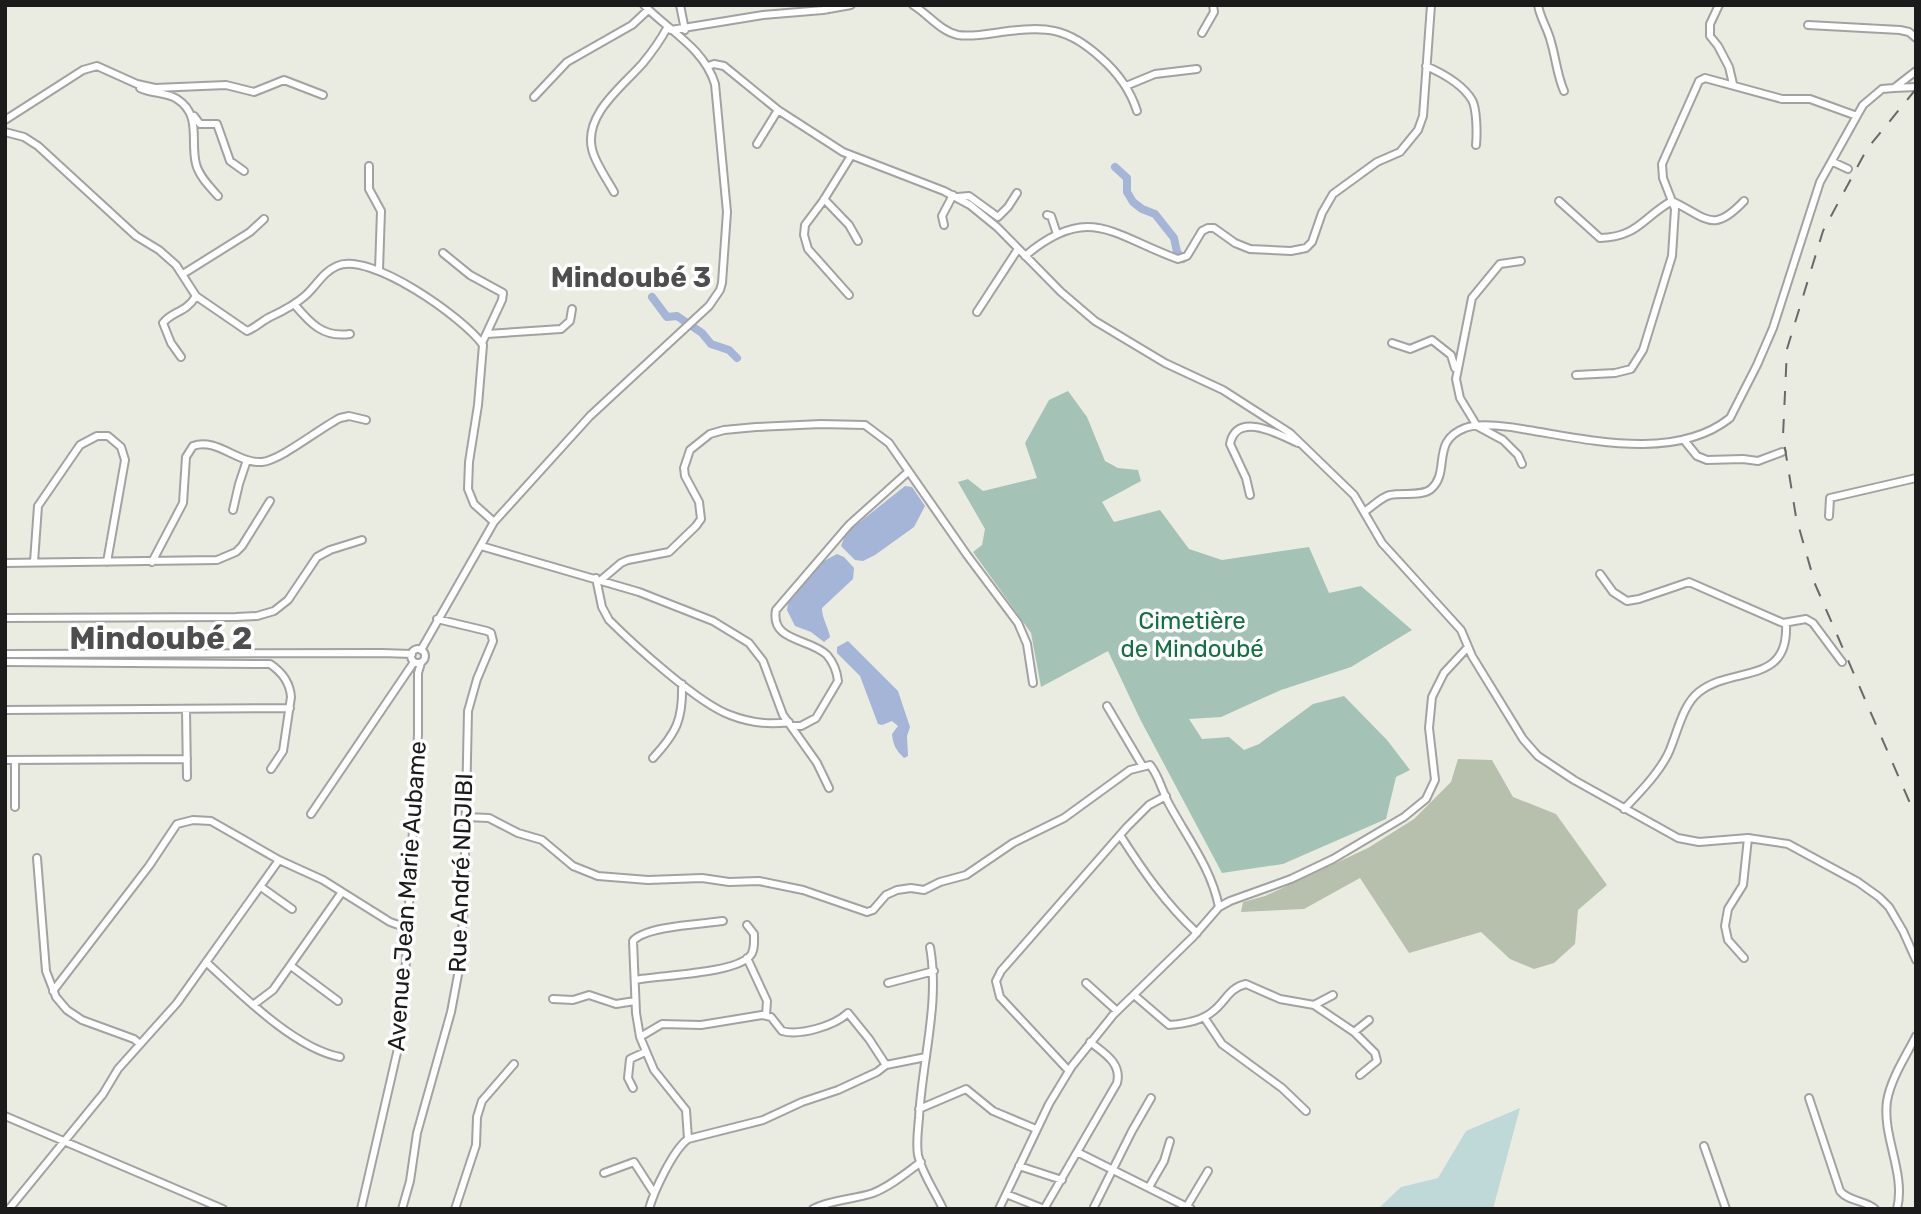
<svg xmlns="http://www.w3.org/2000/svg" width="1921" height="1214" font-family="Rubik,sans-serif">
	<rect width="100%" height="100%" fill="#eaece1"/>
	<path fill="#b7bfad" d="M1458,759l34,1 21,37 43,17 51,71 -29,25 -3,34 -21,19 -20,6 -24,-10 -29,-27 -72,21 -49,-75 -56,31 -63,3 2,-10 22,-6 103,-48 46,-29 37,-37z"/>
	<path fill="#bfd9d8" d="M1520,1108l-27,101h-115l23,-22 37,-9 28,-47z"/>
	<path fill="#a4c3b6" d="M1068,391l19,26 18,44 13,7 20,2 3,11 -39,21 12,20 46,-12 29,39 33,11 87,-13 20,46 32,-7 51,44 -61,37 -70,23 -60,27 -32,2 13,20 27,-2 15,13 15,-6 54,-40 31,-8 43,44 23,30 -14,7 -10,42 -103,45 -61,9 -82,-154 -32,-68 -67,36 -10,-54 -58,-81 9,-7 3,-16 -27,-47 10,-3 15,12 54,-13 -12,-35 24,-43z"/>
	<path fill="#a4b5d7" d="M905,486l7,1 13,19 -11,21 -39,28 -12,6 -8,-1 -14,-14 5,-13z
		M837,554l7,3 10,11 -1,11 -31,29c0,11 6,18 8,29l-6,5 -13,-10 -16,-6 -8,-16 1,-8 36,-41z
		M848,641l50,50 12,36 -3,9 1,20 -4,2c-8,-8 -11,-13 -12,-24l6,-8 -6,-5 -10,4 -4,-1 -18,-48 -23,-23v-6z"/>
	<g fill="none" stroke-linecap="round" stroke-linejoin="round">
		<path stroke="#a4b5d7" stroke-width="8" d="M1115,167l12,11v14l6,10 9,7 13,5 19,24 3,14 6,7
			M652,297l15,20 10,-1 25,17 9,11 18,6 8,8"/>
		<g stroke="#a2a2a2" stroke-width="10">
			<path id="minor" d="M680,5l5,25
				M913,5c15,9 27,26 45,30 14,2 29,-1 43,-3 45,-6 66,-5 100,26 17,15 29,31 36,53
				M1538,5c2,13 10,24 13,37 5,17 6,33 13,49
				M1719,5l-9,19v12l8,10 11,21 4,17
				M1808,25l92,5 9,2 7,6
				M671,30l92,-15 60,-5 28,-5
				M1202,33l12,-21 -1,-7
				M708,66l6,-2 10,2 54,44 65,42 101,39 26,14 27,22 64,65 34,29 70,42 58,27 67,43 64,62 28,48 79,87 11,26 51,83 15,17 36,24 104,58 21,4 49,-4 40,6 70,38 21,15 10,10 14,24 13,29
				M1426,66c16,7 37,19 46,34 5,9 5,35 4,45
				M1126,86l29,-12 42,-5
				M140,88c12,6 26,4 37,11 25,16 13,42 19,65 3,12 14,23 22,32
				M1894,88l22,-1
				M534,97l33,-35 65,-37 16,-15
				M194,116l6,8h17l13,37 14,10
				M5,120l78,-50 14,-4 40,18 18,4 71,-3 28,7 30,-12 39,15
				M5,132l19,5 14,9 98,90 23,14 17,15 20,31 51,35c8,-3 15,-10 23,-14 13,-6 25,-12 36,-22 11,-10 17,-23 31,-29 33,-15 127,52 146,79l-5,60 -9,57 -1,27 6,15 20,18
				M757,144l21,-34
				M1833,162l15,7
				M369,166v23l12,22 -2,59
				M614,192c-7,-13 -19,-29 -22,-43 -8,-35 31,-63 51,-86 9,-11 17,-22 24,-35
				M957,197l12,-1 29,21 10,-10 9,-14
				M824,199l25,26 9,16
				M1559,201l41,37c38,-1 43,-21 72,-37 35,17 41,33 72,0
				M1047,215l4,1 6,18
				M944,225l-2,-9 11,-21
				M443,253l27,22 33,18 -1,7 -20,43
				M1025,256c64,-54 89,-20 153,3l9,-3 15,-25 6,-3h6l21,15 15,6 41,2 15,-3 6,-6 10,-29 11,-19 44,-32 23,-10 18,-22 5,-14 8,-111
				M1521,261l-21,3 -28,34 -16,81 4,19 17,28 26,14 15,15 4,9
				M183,274l67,-42 14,-13
				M849,295l-41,-46 -4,-14 1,-10 18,-24 28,-45
				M294,304c16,19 29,34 56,30
				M977,312l41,-63
				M487,334l74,-5 9,-8 2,-12
				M1392,343l18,6 22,-9 19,15 4,13
				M181,357l-10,-14 -8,-20c9,-12 23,-10 33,-27
				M1576,375l39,-2 16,-4 12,-19 29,-94 3,-47 -12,-31 -1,-14 37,-83 6,-3 77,21h28l47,17
				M1684,440l13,16 10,4 36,-1 15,2 24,-9
				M1250,495l-4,-17 -16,-34c7,-34 50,-9 68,-1
				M233,510l6,-26 8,-24
				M1364,512c8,-5 17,-15 26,-17 12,-3 31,2 41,-6 20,-17 -1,-48 34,-61 14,-6 48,-1 63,2 62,10 148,31 202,-12l27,-53 16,-37 47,-146 43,-77 19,-16 12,-1 22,-17
				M1829,516l1,-18 86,-20
				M481,546l158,46 74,29 36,22 14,18 20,54 34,48 12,25
				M34,562l4,-56 42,-61 17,-9h11l13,11 4,13 -18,102
				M152,562l31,-59 3,-46 7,-11c23,-9 45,18 69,16 19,-2 58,-34 78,-44l9,-2 17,4
				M5,563l212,-3 19,-8 6,-6 28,-45
				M1600,574l13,18 14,9 12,-2 50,-17 94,41 23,-4 7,4 29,39
				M596,578l6,29 7,13c25,25 90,84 121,95 18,7 40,10 59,7
				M601,580l20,-17 7,-3 41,-8 27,-26 5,-7 -2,-17 -14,-26 -1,-8 6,-18 20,-16 14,-4 32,-3 65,-3 44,1 24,18 78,112 51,68 9,21 6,39
				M5,618l231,-1 21,-1 17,-5 14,-11 29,-43 13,-7 32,-10
				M411 656a7 7 0 1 1 14 0a7 7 0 1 1-14 0Z
				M421,650l73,-128 96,-106 119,-110 11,-16 2,-7 5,-71 -12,-128c-11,-36 -46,-53 -71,-79
				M5,654l377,-1 30,1
				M5,662l265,2c12,8 20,19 21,33l-8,54 -12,18
				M1107,706l35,59
				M186,709l1,68
				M5,710l285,-2
				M792,726h9l15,-8 22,-37c-1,-9 -5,-19 -11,-26 -17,-17 -57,-13 -51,-45l73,-85 59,-53
				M653,758c24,-26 30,-39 29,-74
				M5,760l182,-1
				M15,807v-47
				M1624,809c15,-16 34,-35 44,-55 9,-19 14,-49 31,-62 34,-27 90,-6 87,-68
				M311,814l103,-152
				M466,817l23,1 29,15 24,7 31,26 25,10 50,4 54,-2 27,4 30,-1 44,9 64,22 6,-2 13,-15 11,-5 14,-2 13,2 16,-8 26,-7 47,-32 51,-25 66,-48 20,-5c9,11 12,26 19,39 19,35 42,64 50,103
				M1120,835c23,36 46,69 77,98
				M37,858l9,113 10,26 11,13 15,10 52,19 6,5
				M261,887l31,22
				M930,947c10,57 -8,113 -11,171 -1,12 -3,25 -1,37 4,19 17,36 25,54
				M747,958l20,43 -1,14
				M1744,958l-16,-18 -3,-14 3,-17 15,-24 5,-47
				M206,962c35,32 88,86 134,95
				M291,966l47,35
				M635,980c24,-5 99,-6 115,-24 5,-5 4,-15 4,-22l-7,-9
				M888,983l46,-12
				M1086,983l31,28
				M53,991l96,-125 28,-42 16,-4 18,1 68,39 44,20 67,42 17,6
				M1134,995l35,30c14,-1 32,-4 43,-13 14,-10 16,-24 34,-28l34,15 34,6 40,27 21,21 2,8 -17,14
				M553,999l20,1 16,-5 27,9 19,-3
				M253,1005l20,-15 69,-98
				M1314,1005l19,-10
				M1204,1017l18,27 60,44 24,23
				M1354,1032l15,-12
				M640,1037l22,-13 39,1 61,-10 9,2 11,14c18,5 52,-5 66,-18l21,26 17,26
				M1069,1071l-69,-74 -4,-16 5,-10 126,-144 22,-22 17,-9
				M633,1088l-5,-10 2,-19 15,-7
				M1809,1098l31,93c9,11 25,9 35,18
				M919,1109l47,-20 27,22 43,18
				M5,1116l218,93
				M688,1139l-2,-29 -32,-40 -14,-33 -4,-24 -3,-72c12,-15 70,-17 90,-20
				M1704,1146l22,63
				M1077,1152l114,57
				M1019,1166l43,14
				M604,1173l30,-11 20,31
				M1149,1187l15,-26 6,-20
				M1006,1194l38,15
				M1187,1206l21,-35
				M1094,1207l38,-76 19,-33
				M9,1209l94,-115 15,-25 59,-66 102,-143
				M361,1209l38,-165 -1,-16 8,-66 12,-228v-61l3,-10
				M402,1209l8,-28 7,-48 34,-121 9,-48 4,-62 4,-191 9,-32 16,-38 -2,-8 -4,-2 -50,-12
				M455,1209l21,-64 1,-28 5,-16 32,-37
				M649,1209c5,-18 24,-59 39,-70l75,-19 39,-18 36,-12 39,-18 9,-7 40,-8
				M813,1209c19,-10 40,-9 60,-16 18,-7 33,-20 48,-31
				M999,1209l50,-105 23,-38 41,-51 80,-78 26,-30 11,-6 61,-22 42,-20 71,-42 22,-18 9,-19 -6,-52 3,-31 12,-24 24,-26
				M1044,1209l73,-126c5,-20 -13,-30 -27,-41
				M1897,1209c9,-36 -15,-72 -10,-108 4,-23 19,-45 29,-65"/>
		</g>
		<use href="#minor" stroke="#fff" stroke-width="6"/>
		<path stroke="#696969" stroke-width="2" stroke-dasharray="14 14" stroke-linecap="butt" d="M1916,89l-49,60 -44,82 -36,118 -4,87 13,81 19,67 101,233"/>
	</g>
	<g text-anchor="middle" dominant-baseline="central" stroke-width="7" stroke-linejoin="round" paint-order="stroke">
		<g font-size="24" fill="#136f43" stroke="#fff">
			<text x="1192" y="621">Cimetière<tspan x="1192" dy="28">de Mindoubé</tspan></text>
		</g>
		<g font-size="24" fill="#1b1b1b" stroke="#fff">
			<text transform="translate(461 873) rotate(-88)">Rue André NDJIBI</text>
			<text transform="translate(407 896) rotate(-86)">Avenue Jean Marie Aubame</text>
		</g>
		<g font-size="28" font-weight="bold" fill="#4e4e4e" stroke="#fff">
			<text x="631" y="277">Mindoubé 3</text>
		</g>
		<g font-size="32" font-weight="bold" fill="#4e4e4e" stroke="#fff">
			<text x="161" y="638">Mindoubé 2</text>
		</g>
	</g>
	<rect width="1921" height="1214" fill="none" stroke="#1b1b1b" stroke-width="14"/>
</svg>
